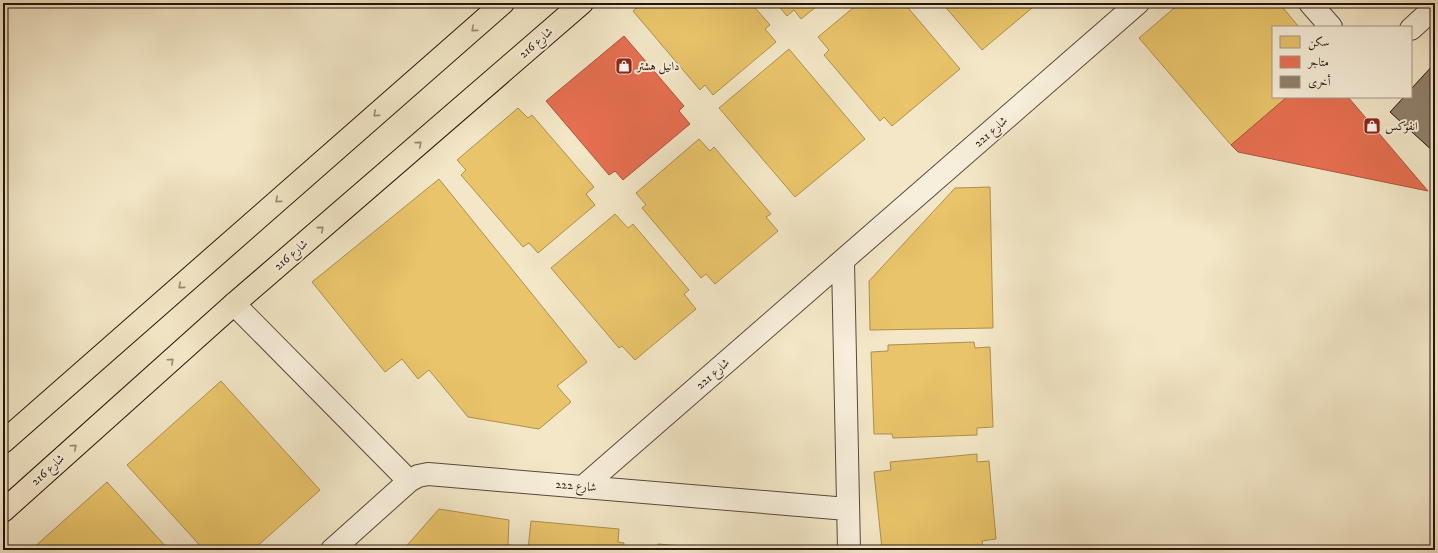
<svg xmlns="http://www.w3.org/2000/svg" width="1438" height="553" font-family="'IM FELL DW Pica',Amiri,serif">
	<rect width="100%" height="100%" fill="#f3e7c7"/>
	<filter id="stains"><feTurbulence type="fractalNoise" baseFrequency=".005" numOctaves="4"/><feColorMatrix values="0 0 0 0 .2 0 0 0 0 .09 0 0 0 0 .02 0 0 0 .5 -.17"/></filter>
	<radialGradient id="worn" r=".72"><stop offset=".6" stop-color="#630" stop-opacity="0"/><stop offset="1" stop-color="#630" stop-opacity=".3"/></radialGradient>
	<path fill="#e9c46a" stroke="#ae8f4d" d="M643,3h108l19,22 -5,4 11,13 -63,53 -8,-10 -5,5 -67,-79z
		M776,3h45l-20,16 -7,-9 -7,6z
		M859,3h45l56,66 -68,57 -8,-9 -4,4 -56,-66 5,-5 -11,-13z
		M942,3h96l-56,47z
		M1180,3h99l20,24h-26v70h14l-56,48 -92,-107z
		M789,49l76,90 -70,58 -76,-89z
		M518,108l10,10 4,-3 62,72 -8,7 9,11 -57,48 -9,-10 -6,4 -62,-72 5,-5 -9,-10z
		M699,139l11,12 4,-4 57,67 -5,3 12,14 -63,53 -9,-10 -5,4 -59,-70 4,-3 -10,-12z
		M439,179l148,183 -30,24 14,16 -32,27 -71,-12 -39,-47 -11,9 -16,-20 -17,13 -73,-90z
		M990,187l3,141 -123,2 -1,-49 86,-93z
		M615,214l13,14 5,-4 56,66 -5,4 12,15 -61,51 -13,-14 -3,2 -68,-80z
		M974,342l1,6 15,-1 3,80 -16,1v7l-84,3 -1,-4h-18l-3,-82 17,-1v-6z
		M221,381l99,109 -67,60h-49l-77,-85z
		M977,454v8l12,-1 7,78 -14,2 1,5 -39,4h-50v-2l-12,1 -8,-77 17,-2 -1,-8z
		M107,482l62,68h-138z
		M439,509l70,11 -1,25 9,1 -1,4h-113z
		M531,521l88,8 -1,13 6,1 -1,7h-95z
		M658,544l72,6h-73z"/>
	<path fill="#e76f51" stroke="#ad533c" d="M624,36l60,70 -5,5 11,13 -67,56 -8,-9 -6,4 -63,-74z
		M1287,97h61l80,94 -190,-39 -7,-7z"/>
	<path fill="#90816c" stroke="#25130a" d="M1435,63v90l-45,-41 14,-15h7v-8z"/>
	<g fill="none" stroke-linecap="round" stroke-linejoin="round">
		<g stroke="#584839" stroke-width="24">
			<path id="minor" d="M1310,3l21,24
				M1411,29l24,-22
				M843,262l6,288
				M234,304l175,177
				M584,486l554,-483
				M332,550l77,-69 9,-5 10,-2 419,35"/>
		</g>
		<g stroke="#25130a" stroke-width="24">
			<path id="major" d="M3,442l500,-439
				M3,511l231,-207 348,-301"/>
		</g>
		<use href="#minor" stroke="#f7efdb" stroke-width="22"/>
		<use href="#major" stroke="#f3e7c7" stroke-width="22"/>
	</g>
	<defs><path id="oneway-chevron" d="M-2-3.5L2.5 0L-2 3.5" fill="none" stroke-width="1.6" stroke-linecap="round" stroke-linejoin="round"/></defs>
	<g stroke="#968872">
		<use href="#oneway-chevron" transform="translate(474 29) rotate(139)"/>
		<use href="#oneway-chevron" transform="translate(376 114) rotate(139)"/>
		<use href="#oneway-chevron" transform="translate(419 144) rotate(-41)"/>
		<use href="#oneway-chevron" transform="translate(278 200) rotate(139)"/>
		<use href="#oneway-chevron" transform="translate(321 229) rotate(-41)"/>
		<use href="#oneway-chevron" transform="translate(181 286) rotate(139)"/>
		<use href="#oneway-chevron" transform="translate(171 361) rotate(-42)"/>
		<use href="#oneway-chevron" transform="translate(74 447) rotate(-42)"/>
	</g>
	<defs>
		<g id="shop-square" transform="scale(0.9)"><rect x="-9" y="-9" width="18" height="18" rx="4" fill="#8f2418" stroke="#f7efdb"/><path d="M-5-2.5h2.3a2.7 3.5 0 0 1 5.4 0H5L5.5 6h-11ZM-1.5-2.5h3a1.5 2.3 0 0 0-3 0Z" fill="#fff"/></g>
	</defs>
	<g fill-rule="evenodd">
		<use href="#shop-square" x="624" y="66"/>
		<use href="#shop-square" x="1372" y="126"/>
	</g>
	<g text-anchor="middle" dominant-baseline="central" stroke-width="4" stroke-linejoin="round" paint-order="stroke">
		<g font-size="12" fill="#25130a" stroke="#f7efdb">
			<text transform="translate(536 43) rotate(-41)">شارع 216</text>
			<text transform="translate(991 132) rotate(-41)">شارع 221</text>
			<text transform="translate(291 255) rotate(-41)">شارع 216</text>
			<text transform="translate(713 374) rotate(-41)">شارع 221</text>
			<text transform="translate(48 470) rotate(-42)">شارع 216</text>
			<text transform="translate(576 486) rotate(5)">شارع 222</text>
		</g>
		<g font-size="12" fill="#25130a" stroke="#f7efdb" text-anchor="start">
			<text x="637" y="66">دانيل هشتر</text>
			<text x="1385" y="126">انفوكس</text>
		</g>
	</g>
	<rect width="1438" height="553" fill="none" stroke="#f3e7c7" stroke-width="16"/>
	<rect x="4" y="4" width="1430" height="545" fill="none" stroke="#25130a" stroke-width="2"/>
	<rect x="8" y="8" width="1422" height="537" fill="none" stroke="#25130a"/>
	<rect x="1272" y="26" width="140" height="72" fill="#f7efdb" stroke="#a39787"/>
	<rect x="1280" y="36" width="20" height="12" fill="#e9c46a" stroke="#a39787"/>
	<text x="1308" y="46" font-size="12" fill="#25130a">سكن</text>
	<rect x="1280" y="56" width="20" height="12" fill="#e76f51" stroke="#a39787"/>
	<text x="1308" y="66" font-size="12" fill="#25130a">متاجر</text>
	<rect x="1280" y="76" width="20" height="12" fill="#90816c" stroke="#a39787"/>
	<text x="1308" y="86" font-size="12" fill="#25130a">أخرى</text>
	<rect width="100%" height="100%" filter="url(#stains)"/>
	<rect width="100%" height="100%" fill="url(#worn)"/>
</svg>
